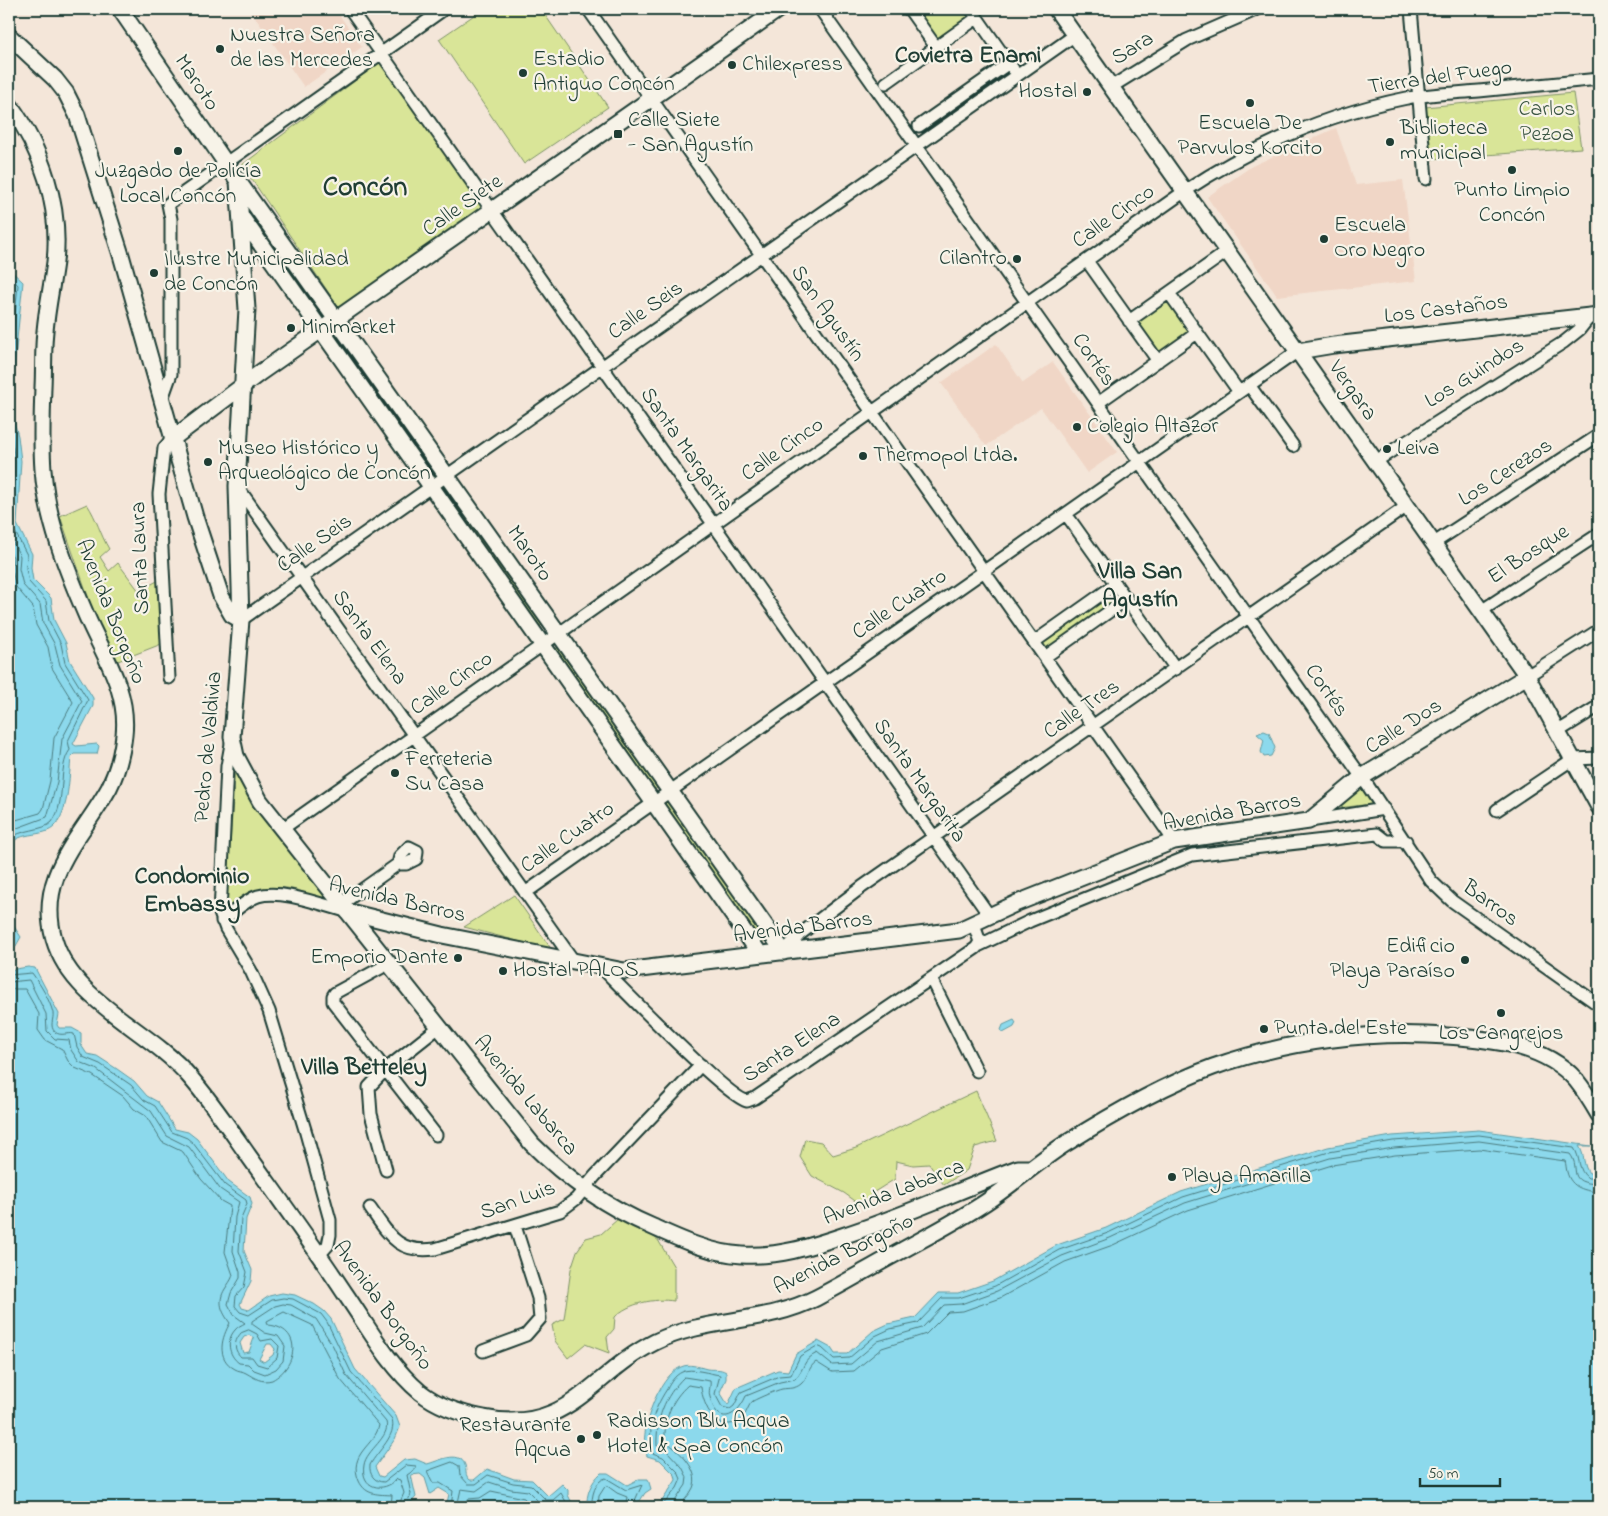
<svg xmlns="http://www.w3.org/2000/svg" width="1608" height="1516" font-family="'Indie Flower',sans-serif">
	<rect width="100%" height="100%" fill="#f4e6d9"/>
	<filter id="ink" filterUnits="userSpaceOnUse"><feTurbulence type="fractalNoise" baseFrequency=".02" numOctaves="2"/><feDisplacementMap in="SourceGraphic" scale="10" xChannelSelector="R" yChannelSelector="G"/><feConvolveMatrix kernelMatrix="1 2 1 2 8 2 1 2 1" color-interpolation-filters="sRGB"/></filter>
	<g filter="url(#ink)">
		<path fill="#f0d6c6" d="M249,9h86l27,38 -58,40z
			M1336,128l20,57 47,-5 13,101 -139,15 -70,-99 45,-31z
			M996,344l27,39 30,-21 64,90 -30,21 -46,-65 -55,38 -45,-63z"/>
		<path fill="#d9e598" stroke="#7c9166" d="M483,9h58l67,98 -84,57 -85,-125z
			M916,9h48l7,9 -33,22z
			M383,60l102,145 -146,103 -97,-143z
			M1573,93l8,55 -150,11 -6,-52z
			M258,218l64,88 -7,5 -63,-89z
			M1168,299l23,33 -33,22 -21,-33z
			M346,339l96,135 -7,8 -97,-139z
			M446,489l5,1 92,129 -2,7h-6l-92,-133z
			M87,504c10,15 13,30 22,45l-9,8 9,14 9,-8 21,28 20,-11 5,63 -46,18 -20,-36 -38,-109z
			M1114,588l7,10 -74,53 -7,-10z
			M556,648l8,1 95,133 -3,7 -6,1 -95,-135z
			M235,768l100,137c-49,-21 -62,-27 -109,3z
			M1361,787l11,17 -34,4z
			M671,799l101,140 -14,4 -96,-137z
			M514,895l38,55 -88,-23z
			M976,1091l21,50 -22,6 -8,23 -23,15 -15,-21 -16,1 -17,-4 -1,18 -24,15 -6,14 -21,-15 -32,-17 -12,-19 5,-18 16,3 12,13 23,-7z
			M618,1219l19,7 21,14 16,27v34c-19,-3 -46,2 -59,16l-1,12 -7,8 2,16 -24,-9 -17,14 -13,-17 -3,-16 12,-6 7,-50 6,-18 9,-13 15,-4z"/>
		<path fill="#8cd9ec" stroke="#609ba2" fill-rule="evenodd" d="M9,269l14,13 -13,124 8,30 3,25 -4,63 15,30 -1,14 2,12 18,18 3,22 12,23 4,18 23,37v8l-20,38 3,2 21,-2 2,2 -2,8h-23l-3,3c-2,21 -2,50 -15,68 -12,15 -43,3 -47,26z
			M1264,731l5,2 6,15 -4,8 -7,1 -3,-5 3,-12 -7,-6z
			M9,911v8l12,18 -12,21z
			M28,967l7,1 24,46 -2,11 2,3h13l9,5v12l6,9 10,2 20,13 17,12 13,15 11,6 17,27 13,3 9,7 32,43 21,15 2,7 -6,15 -2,32 8,19 -1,11 -11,23 2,4 7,2 20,-14 13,-3 13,2 19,9 10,7 7,8 24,50 41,47 4,11 -5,12 -20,28 4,9 4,1 21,-17 11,-1 12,5c10,-2 32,-15 38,1 2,7 -1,9 5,15h4l13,-11 27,10 18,1 16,16 14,-12 6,6v5l6,12h-128l3,-13 -10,-6 -9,6 -5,-16 -5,-4 -9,1 5,22 -9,10h-398v-537zM249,1335l5,3 -5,14 -6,1 -3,-10 4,-6zM267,1344h4l4,5 -2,6 -9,7 -5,-3z
			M1014,1020l2,3 -2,4 -11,6 -2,-3 2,-5z
			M1479,1130l112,16h-12c6,9 4,20 10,27h10v334h-946l9,-6 14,-21 -1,-5 -15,-15 -13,-4c-10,-21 11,-80 34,-89 8,-4 18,0 26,2 7,1 13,-1 19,3v7l-6,13 8,13 8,-17 42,-18 10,1 8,-17 22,-13 13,7 4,6h12l26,-23 15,-7 27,-6 24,-25h19l35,-12 64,-36 49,-17 75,-36 147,-45 64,-11z
			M601,1473h7l19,12 12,-6h9l3,10 -6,4 -9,14h-49c-1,-13 4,-25 14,-34z"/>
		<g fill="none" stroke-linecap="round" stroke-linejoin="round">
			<path stroke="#4b7b7e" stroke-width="1" d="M9,275l9,10 -9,88
				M9,421l6,41 -3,64 15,29 -1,14 3,13 17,19 3,20 12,23 4,19 23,37 -20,41 2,9c-13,17 -3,52 -18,72 -8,9 -32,7 -43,17
				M9,535l11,21 -1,13 4,16 17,19 3,19 12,22 5,20 22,36 -20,38 -5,43 -10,35 -38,14
				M9,550l4,7 -1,13 4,17 17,20 3,18 12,22 4,21 21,34 -19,36 -4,43 -7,28 -3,4 -31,9
				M9,975l23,-2c8,11 18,27 21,40 1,6 -4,13 2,19 6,5 13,0 19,2l3,13 6,10 17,7 31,21 13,15 11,6 17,26 15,6 6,5 32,42 21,15 1,4 -6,14 -2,33 8,21 -3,15 -8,9 -1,10 5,6 9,3 23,-15 11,-2 10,1 28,15 6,8 24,50 41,47c5,17 -14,31 -22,46 -1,9 4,17 14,17l22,-17 10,1v3l-9,6 4,19 -6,13
				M9,982l20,-2 17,34 1,17 8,8 14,1 2,10 8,12 17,7 55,42 16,25 22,11 31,42 19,13 -4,15 -2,34 7,21v6l-9,15 -3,11 6,11 11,8c-3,2 -7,3 -10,7 -9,10 -7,25 4,33l9,1 6,6 11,4 11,-5 7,-8 2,-15 -7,-10 -13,-3 -13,-9v-3l23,-15 8,-2 8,1 25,14 17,27 13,29 40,47c5,15 -20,28 -22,43 -4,23 19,29 33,14l3,1 4,13 -6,14
				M9,989h16l14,25 -1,16 7,10 17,9 6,12 7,7 17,7 31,21 11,13 12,7 16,26 21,10 18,27 20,22 9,5 -5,46 8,23c-2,6 -5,9 -8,14 -8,13 -3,23 5,34 -8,14 -15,35 5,46 3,2 8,2 11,4 9,5 15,10 26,7 26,-14 31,-52 -4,-55l-1,-4 17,-9 28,13 28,54 39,46c-3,20 -32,28 -20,56 7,15 20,13 33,14l-1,12
				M249,1330l8,4 4,7 11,-2 7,7 -2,12 -10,9 -10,-3 -5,-7h-11c-8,-8 -7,-16 0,-24z
				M451,1507l2,-16 -13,-8h-7l-6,-12 25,-9 7,4 1,9 8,9h8l12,-9 25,8 18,2 15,15h7l8,-7 8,14
				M457,1507l4,-18 15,2 13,-9 22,7 17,2 15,15 16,-2 3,3
				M466,1507l2,-8 12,-1 11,-7 33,7 8,9
				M592,1507c-1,-10 3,-27 14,-29l20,12 16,-5 -10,22
				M598,1507l1,-11 7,-11 11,8 10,4 -2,10
				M661,1507l16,-19 4,-9 -3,-7 -15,-15 -13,-5c0,-26 2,-40 17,-63 3,-6 8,-14 15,-17 9,-5 29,2 38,3l-5,19 7,13 8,2 4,-3 7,-14 38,-16 12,-1 9,-19 17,-10 5,2 12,11 15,-1 26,-22 15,-7 28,-6 24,-25h17l36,-12 64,-36 49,-17 75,-36 146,-45 64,-11 86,-6 95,13c7,10 3,22 14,30h11
				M671,1507l15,-22 1,-8 -5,-10 -15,-16 -10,-5c-1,-27 7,-49 27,-69l26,4c1,5 -2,10 0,16 7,29 26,22 36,-1l34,-14 15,-3c10,-10 7,-19 22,-26l15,12 19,-1 27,-23 44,-13 22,-23 17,-1 36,-13 65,-35 48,-18 75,-35 145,-45 64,-10 85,-7 91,13c12,15 -6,29 29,30
				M680,1507c3,-7 10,-12 13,-19 8,-18 -15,-38 -28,-47 -1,-22 6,-41 23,-56l13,2c2,19 16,48 39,33 7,-5 8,-16 13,-19 5,-3 24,-11 29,-12 7,-1 13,0 19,-5 7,-6 7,-17 15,-22l16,10 22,-1 28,-23 44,-14 22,-22 15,-1 37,-13 65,-36 48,-17 75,-35 144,-45 63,-10 84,-6 86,12c1,3 1,7 2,11 4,16 18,19 32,20"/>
			<g stroke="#1f3d34" stroke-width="15">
				<path id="street" d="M350,9l639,906
					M588,9l586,832
					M820,9l548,777 63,95 21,20 147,104
					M909,9l27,38
					M971,9l42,60
					M1411,9l15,170
					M886,83l91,-65
					M1111,87l76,-47 71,-31
					M919,126l90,-63
					M1087,261l71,100
					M1169,293l70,99
					M1129,321l99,-70
					M1249,385l44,61
					M161,402l10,-28v-155l-3,-15 276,-195
					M1098,403l99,-70
					M1376,461l188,-119 15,-12 12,-15
					M237,486l336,474
					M1066,514l110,155
					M1434,543l165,-108
					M1481,611l118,-77
					M241,620l834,-585
					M1034,642l82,-58
					M1045,657l82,-58
					M1527,676l72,-46
					M169,678l-10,-184 5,-46 8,-9
					M1557,732l42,-26
					M231,744l-4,22 -7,147 6,16 25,42 18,40 37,122 24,87v15l-2,10 -9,10
					M1497,810l76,-51 26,-1
					M1310,821l74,-12
					M282,829l903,-638c68,-45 142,-77 222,-93 24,-4 48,-5 72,-7 40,-4 80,-8 120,-12
					M525,893l773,-542
					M343,903l55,-39h8l10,-5 1,-8 -8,-4 -9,9 -2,8
					M222,921c11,-8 23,-21 36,-25 26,-7 66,10 92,16
					M980,945l50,-24 162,-66 185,-21 9,7h20
					M784,952l15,-17 63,-48 545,-381
					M390,963l-55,30 -2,3v6l103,133
					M601,967c21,21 127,131 146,134l8,-3 221,-150 4,-6 -6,-17
					M931,979l46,92
					M386,1170l-15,-56 -2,-27 17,-18 53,-42
					M370,1208c19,27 28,46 65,41l125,-38 16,-12 19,-23 106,-111
					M483,1351l43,-16 14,-16 -2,-21 -23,-72"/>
			</g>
			<g stroke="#1f3d34" stroke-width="19">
				<path id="secondary" d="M120,9l118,172 546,771
					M1056,9l471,667 72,131
					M9,36l46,43 11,14 11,22 44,140 74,262 26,79 11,19 9,5
					M9,104c33,45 52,102 46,158 -3,23 -8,46 -10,69 -2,18 -1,37 -2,56 -1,28 -2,56 0,83 4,51 24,101 44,147 17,39 42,74 37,118 -2,18 -7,37 -15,53 -28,51 -73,87 -55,151 18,63 95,90 135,137 22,25 40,52 59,79 32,45 65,90 96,137 23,33 44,73 76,100 18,14 41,22 64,26 84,18 107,-44 171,-76 51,-25 110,-18 161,-44 29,-15 57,-32 85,-47 29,-16 58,-31 85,-49 27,-18 51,-40 79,-58 46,-29 96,-58 148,-77 73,-26 157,-37 234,-31 44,3 98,9 129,44 9,11 16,23 23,35
					M238,181l9,128 -10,177 4,134 -9,117 4,19 24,45 272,343c36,36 74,63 121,83 29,13 57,26 89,28 36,2 67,-8 100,-19 60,-19 117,-46 176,-68h12
					M243,219l517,735
					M1298,351l36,-6 265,-30
					M172,439l89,-67 518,-363
					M350,912l92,23 182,36 335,-41 58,-27 157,-62 135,-20 53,-44 165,-101"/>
			</g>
			<use href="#street" stroke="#f7f3e8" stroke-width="11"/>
			<use href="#secondary" stroke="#f7f3e8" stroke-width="15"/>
		</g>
	</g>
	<g fill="#1f3d34" stroke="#f7f3e8" stroke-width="2">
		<circle cx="220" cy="49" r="5"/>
		<circle cx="732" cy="65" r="5"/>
		<circle cx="523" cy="73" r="5"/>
		<circle cx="1087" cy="92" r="5"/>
		<circle cx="1250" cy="103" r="5"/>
		<rect x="613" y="129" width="10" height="10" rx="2.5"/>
		<circle cx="1390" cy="142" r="5"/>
		<circle cx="178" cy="151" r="5"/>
		<circle cx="1512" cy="170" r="5"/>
		<circle cx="1324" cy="239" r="5"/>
		<circle cx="1017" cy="259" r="5"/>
		<circle cx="154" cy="273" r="5"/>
		<circle cx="291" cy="328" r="5"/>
		<circle cx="1077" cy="427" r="5"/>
		<circle cx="1387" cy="449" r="5"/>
		<circle cx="863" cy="456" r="5"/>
		<circle cx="208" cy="462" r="5"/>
		<circle cx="395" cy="773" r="5"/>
		<circle cx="458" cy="958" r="5"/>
		<circle cx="1465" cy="960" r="5"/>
		<circle cx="503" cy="971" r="5"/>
		<circle cx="1501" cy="1013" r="5"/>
		<circle cx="1264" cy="1029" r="5"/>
		<circle cx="1172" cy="1177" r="5"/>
		<circle cx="597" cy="1435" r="5"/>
		<circle cx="581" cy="1439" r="5"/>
	</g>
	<g text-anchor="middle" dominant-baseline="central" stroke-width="4.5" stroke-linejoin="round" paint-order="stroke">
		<g font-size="22" fill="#1f3d34" stroke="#f7f3e8" text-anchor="start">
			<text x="230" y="36">Nuestra Señora<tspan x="230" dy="25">de las Mercedes</tspan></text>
			<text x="533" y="60">Estadio<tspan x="533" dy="25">Antiguo Concón</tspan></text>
			<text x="742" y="65">Chilexpress</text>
			<text x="1077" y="92" text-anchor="end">Hostal</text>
			<text x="628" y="121">Calle Siete<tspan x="628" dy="25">- San Agustín</tspan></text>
			<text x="1250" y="124" text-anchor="middle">Escuela De<tspan x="1250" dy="25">Parvulos Korcito</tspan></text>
			<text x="1400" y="129">Biblioteca<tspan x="1400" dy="25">municipal</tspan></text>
			<text x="178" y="172" text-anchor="middle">Juzgado de Policía<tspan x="178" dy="25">Local Concón</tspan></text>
			<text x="1512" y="191" text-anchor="middle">Punto Limpio<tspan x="1512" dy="25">Concón</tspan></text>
			<text x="1334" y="226">Escuela<tspan x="1334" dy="25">Oro Negro</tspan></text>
			<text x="1007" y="259" text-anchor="end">Cilantro</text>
			<text x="164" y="260">Ilustre Municipalidad<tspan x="164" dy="25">de Concón</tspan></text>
			<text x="301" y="328">Minimarket</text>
			<text x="1087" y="427">Colegio Altazor</text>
			<text x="218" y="449">Museo Histórico y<tspan x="218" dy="25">Arqueológico de Concón</tspan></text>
			<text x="1397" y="449">Leiva</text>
			<text x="873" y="456">Thermopol Ltda.</text>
			<text x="405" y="760">Ferreteria<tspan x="405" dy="25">Su Casa</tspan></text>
			<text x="1455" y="947" text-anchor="end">Edificio<tspan x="1455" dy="25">Playa Paraíso</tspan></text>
			<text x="448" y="958" text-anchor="end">Emporio Dante</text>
			<text x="513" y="971">Hostal PALOS</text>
			<text x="1274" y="1029">Punta del Este</text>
			<text x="1501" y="1034" text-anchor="middle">Los Cangrejos</text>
			<text x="1182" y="1177">Playa Amarilla</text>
			<text x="607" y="1422">Radisson Blu Acqua<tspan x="607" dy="25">Hotel &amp; Spa Concón</tspan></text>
			<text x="571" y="1426" text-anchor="end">Restaurante<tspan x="571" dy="25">Aqcua</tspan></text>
		</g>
		<g font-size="22" fill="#1f3d34" stroke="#f7f3e8">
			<text transform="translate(1133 49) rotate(-32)">Sara</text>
			<text transform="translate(1440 78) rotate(-8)">Tierra del Fuego</text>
			<text transform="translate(196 83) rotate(56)">Maroto</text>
			<text transform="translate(463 206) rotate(-35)">Calle Siete</text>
			<text transform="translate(1114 217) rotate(-35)">Calle Cinco</text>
			<text transform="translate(1446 310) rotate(-7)">Los Castaños</text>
			<text transform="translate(646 311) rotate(-35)">Calle Seis</text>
			<text transform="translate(827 314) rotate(55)">San Agustín</text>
			<text transform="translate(1093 360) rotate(55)">Cortés</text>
			<text transform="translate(1475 374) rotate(-32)">Los Guindos</text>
			<text transform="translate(1352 391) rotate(55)">Vergara</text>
			<text transform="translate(686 450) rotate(55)">Santa Margarita</text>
			<text transform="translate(783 450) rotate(-35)">Calle Cinco</text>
			<text transform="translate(1506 473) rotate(-33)">Los Cerezos</text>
			<text transform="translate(315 544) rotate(-35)">Calle Seis</text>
			<text transform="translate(529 554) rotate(55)">Maroto</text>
			<text transform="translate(1529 555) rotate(-33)">El Bosque</text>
			<text transform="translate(141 558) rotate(-92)">Santa Laura</text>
			<text transform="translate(900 605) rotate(-34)">Calle Cuatro</text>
			<text transform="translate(110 612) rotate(68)">Avenida Borgoño</text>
			<text transform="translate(369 638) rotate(54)">Santa Elena</text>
			<text transform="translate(452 684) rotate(-35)">Calle Cinco</text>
			<text transform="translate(1326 691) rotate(55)">Cortés</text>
			<text transform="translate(1082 710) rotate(-35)">Calle Tres</text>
			<text transform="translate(1404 727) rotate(-32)">Calle Dos</text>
			<text transform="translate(209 747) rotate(-85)">Pedro de Valdivia</text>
			<text transform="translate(919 781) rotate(55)">Santa Margarita</text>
			<text transform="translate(1232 813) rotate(-10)">Avenida Barros</text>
			<text transform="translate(568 838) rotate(-35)">Calle Cuatro</text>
			<text transform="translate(397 901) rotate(13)">Avenida Barros</text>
			<text transform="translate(1490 904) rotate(36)">Barros</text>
			<text transform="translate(803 928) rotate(-7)">Avenida Barros</text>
			<text transform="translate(792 1048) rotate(-33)">Santa Elena</text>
			<text transform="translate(525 1096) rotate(50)">Avenida Labarca</text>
			<text transform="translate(894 1193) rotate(-21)">Avenida Labarca</text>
			<text transform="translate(518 1201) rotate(-20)">San Luis</text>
			<text transform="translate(844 1255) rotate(-27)">Avenida Borgoño</text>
			<text transform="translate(382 1306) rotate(54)">Avenida Borgoño</text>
		</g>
		<g font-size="22" fill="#3b5643" stroke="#f7f3e8">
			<text x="1547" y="110">Carlos<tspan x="1547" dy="25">Pezoa</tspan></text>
		</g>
		<g font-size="24" font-weight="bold" fill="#1f3d34" stroke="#f7f3e8">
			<text x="968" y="56">Covietra Enami</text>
			<text x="1140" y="572">Villa San<tspan x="1140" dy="28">Agustín</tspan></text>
			<text x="192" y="877">Condominio<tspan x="192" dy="28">Embassy</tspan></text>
			<text x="364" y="1068">Villa Betteley</text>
		</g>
		<g font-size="28" font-weight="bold" fill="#1f3d34" stroke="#f7f3e8">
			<text x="365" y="188">Concón</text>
		</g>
	</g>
	<rect width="1608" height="1516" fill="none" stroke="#f7f3e8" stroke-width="30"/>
	<rect x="15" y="15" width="1578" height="1486" fill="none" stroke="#1f3d34" stroke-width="2" filter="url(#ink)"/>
	<path d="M1420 1478v8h80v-8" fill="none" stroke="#1f3d34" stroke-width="2.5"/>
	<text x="1428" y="1478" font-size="15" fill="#1f3d34" stroke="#f7f3e8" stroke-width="4" paint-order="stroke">50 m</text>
</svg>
